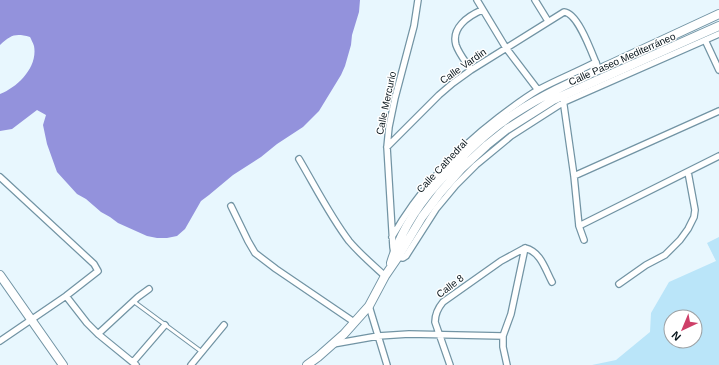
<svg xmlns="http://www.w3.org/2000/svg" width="719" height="365" font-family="Helvetica,sans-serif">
	<rect width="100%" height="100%" fill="#e8f7fe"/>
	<path fill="#bae5f9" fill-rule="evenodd" d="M719,237v128h-127l24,-5 34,-28 1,-19 18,-31 47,-21 -9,-18zM671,317h24v24h-24z"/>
	<path fill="#9392dc" d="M0,0h360l-1,12 -7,23 -1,10 -6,21 -4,9 -22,36 -16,16 -26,17 -16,13 -28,18 -24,20 -8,6 -16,28 -8,7 -10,2h-10l-10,-2 -29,-13 -8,-6 -9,-5 -15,-13 -9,-5 -20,-22 -10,-28 -4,-19 3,-10 -9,-5 -25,19 -12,2v-37c18,-7 38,-27 34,-48 -1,-3 -3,-7 -4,-9 -15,-4 -19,-2 -30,8z"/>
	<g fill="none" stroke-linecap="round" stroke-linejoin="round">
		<g stroke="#7294a4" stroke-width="5">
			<path id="lane" d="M133,301l69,51"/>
		</g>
		<g stroke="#7294a4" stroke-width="8">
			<path id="street" d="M418,0l-4,26 -19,72 -6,29 -2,20 6,100 1,6 4,4 5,1 3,-2 30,-47 20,-24 20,-20 35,-29 53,-34 155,-68
				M477,0l29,48 32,42
				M535,0l13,21
				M705,40l14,30
				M471,70c-5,-8 -12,-16 -15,-25 -5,-17 12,-29 26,-35
				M563,99l11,77 5,50 5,14
				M387,147l52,-52 14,-12 18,-13 93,-58c15,1 29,45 35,58
				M299,159c16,27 31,57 50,82 11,13 24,24 36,35
				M574,176l145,-65
				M0,177l94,87 4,7 -32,25 -66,45
				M231,206l17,35 7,12 21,16 78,53
				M579,226l140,-70
				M392,237c27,-47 63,-86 106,-119 13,-10 26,-20 40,-28 18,-10 39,-18 58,-28
				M525,248c16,4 20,21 27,34
				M619,284l27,-19 19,-10 15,-15 8,-11 6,-12 1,-7 -7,-38
				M66,296l21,27 11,11 38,31
				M369,306l18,59
				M98,334l40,-37 11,-8
				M333,344l45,-8 31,-2 94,2
				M133,362l32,-37
				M191,365l33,-40
				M450,365l-15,-43c0,-8 3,-14 8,-20l58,-41 24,-13
				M507,365l-4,-18v-11l8,-22 14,-66"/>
		</g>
		<g stroke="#7294a4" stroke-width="10">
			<path id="secondary" d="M391,263c10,-34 31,-64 55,-89 20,-22 43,-44 68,-60 30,-20 62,-34 95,-49 36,-17 73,-34 110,-51
				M0,275l63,90
				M307,365l11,-8 26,-23 25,-28 16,-30 13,-19 24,-40 18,-24 21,-24 26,-24 20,-16 46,-29 166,-74"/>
		</g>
		<use href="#lane" stroke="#fff" stroke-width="3"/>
		<use href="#street" stroke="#fff" stroke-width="5.5"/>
		<use href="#secondary" stroke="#fff" stroke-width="8"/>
	</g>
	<g text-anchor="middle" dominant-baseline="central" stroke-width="3" stroke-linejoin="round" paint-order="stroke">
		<g font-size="10" fill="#08151b" stroke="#fff">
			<text transform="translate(622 59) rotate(-24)">Calle Paseo Mediterráneo</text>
			<text transform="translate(463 66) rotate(-35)">Calle Vardin</text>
			<text transform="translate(386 103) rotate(-78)">Calle Mercurio</text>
			<text transform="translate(442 166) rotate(-47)">Calle Cathedral</text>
			<text transform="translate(450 286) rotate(-37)">Calle 8</text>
		</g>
	</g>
	<g transform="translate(683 329) rotate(224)"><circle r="19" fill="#ffffff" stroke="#9ca1a4"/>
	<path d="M0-3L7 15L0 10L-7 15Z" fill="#ce3f68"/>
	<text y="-6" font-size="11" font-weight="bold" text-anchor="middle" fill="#08151b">N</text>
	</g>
</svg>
